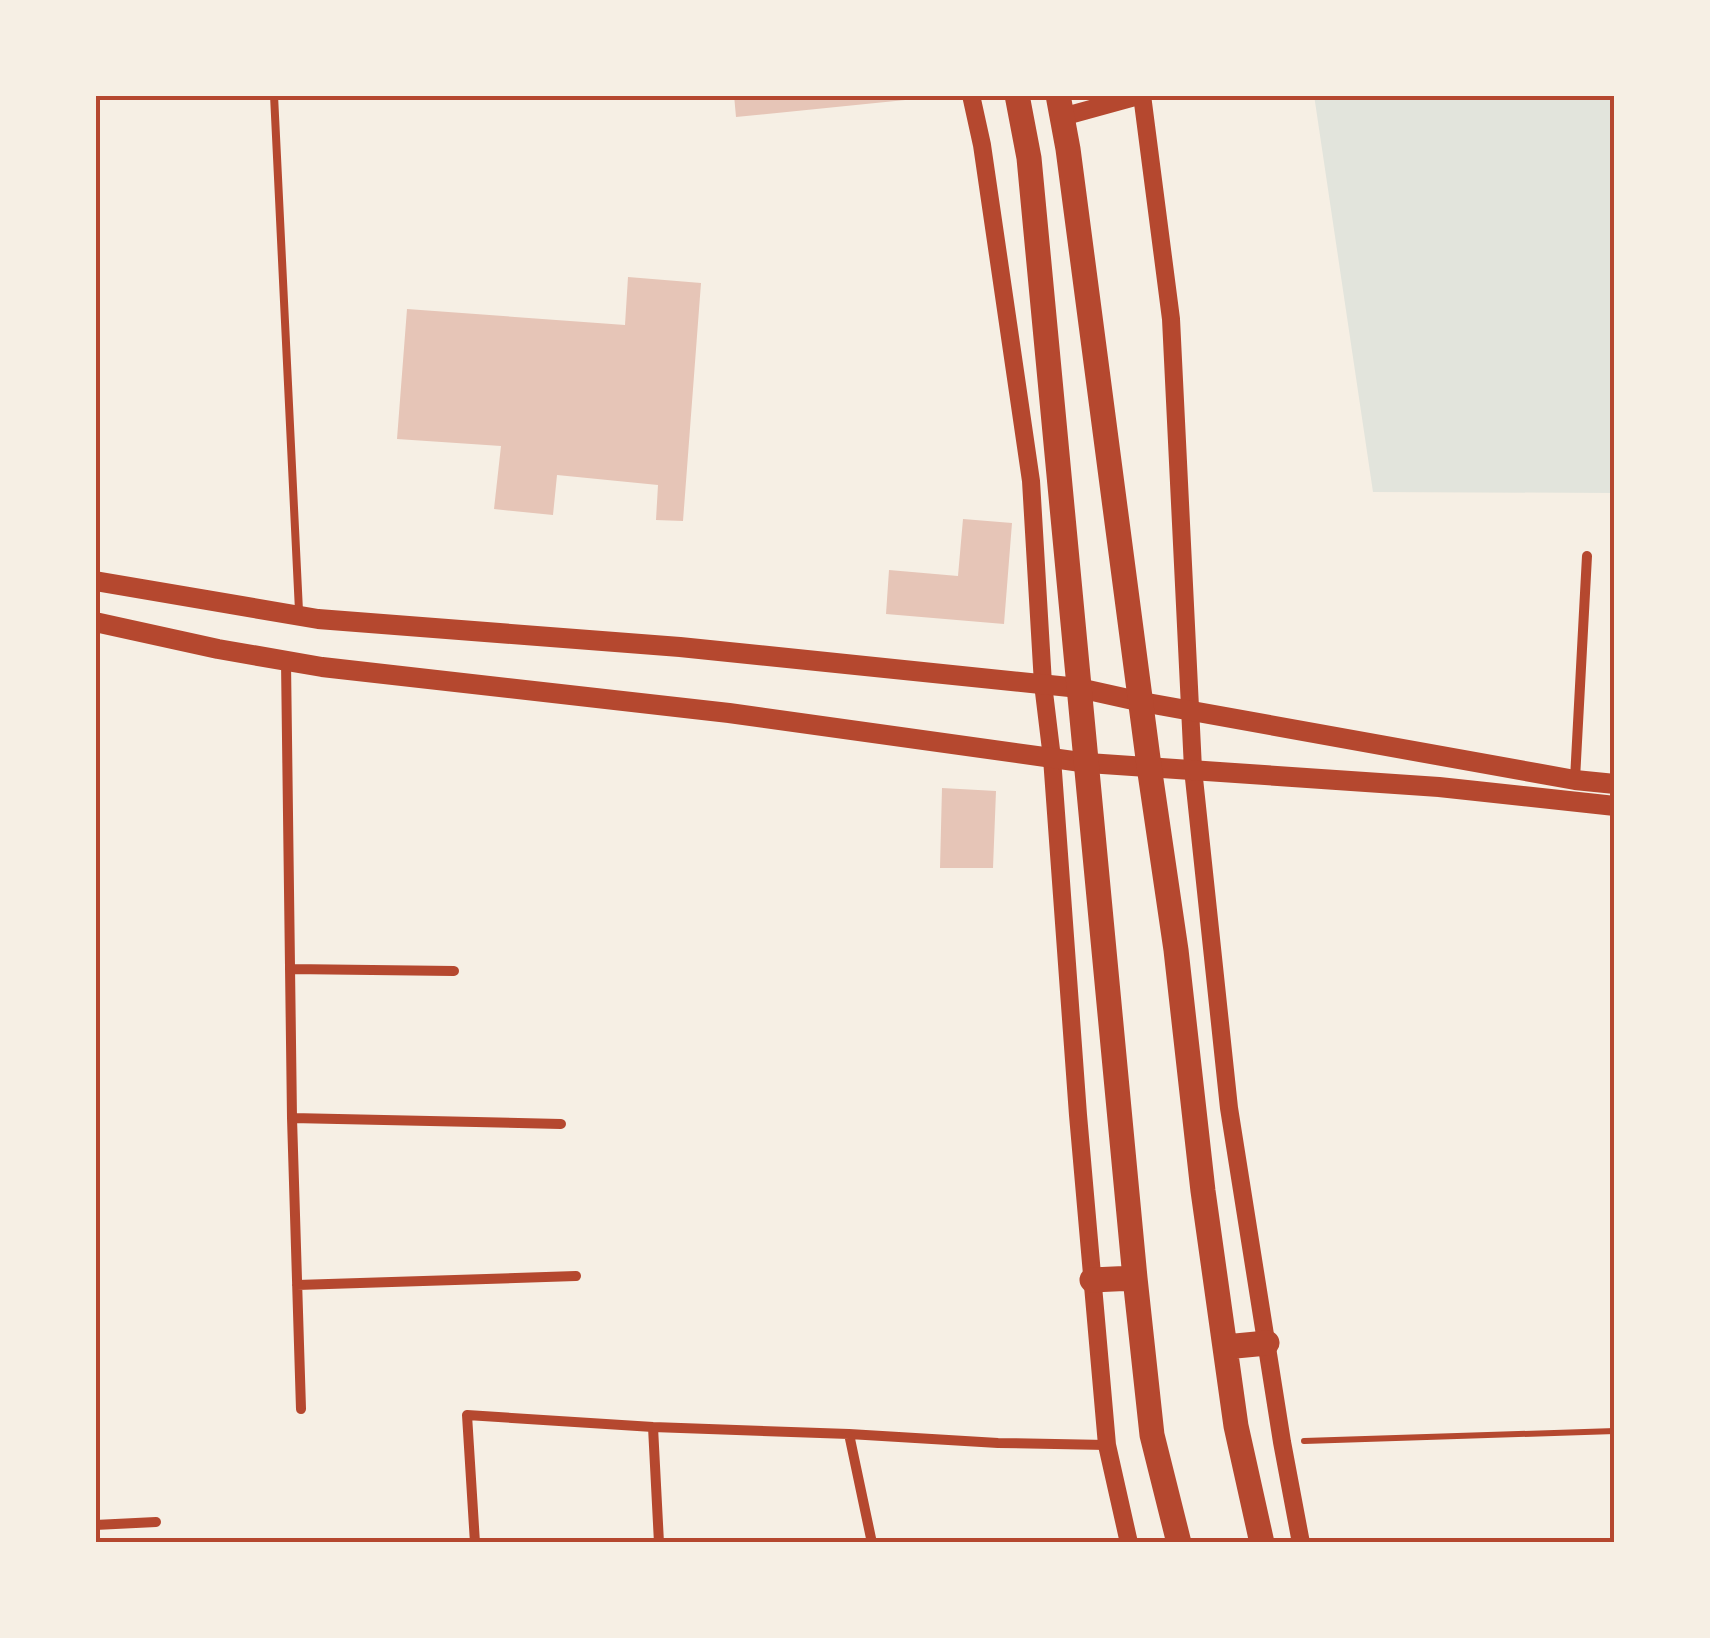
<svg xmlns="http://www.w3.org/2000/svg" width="1710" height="1638" font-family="'Asap Condensed',sans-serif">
	<rect width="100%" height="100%" fill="#f6efe4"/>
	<path fill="#e2e4dc" d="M1314,95h301v398l-242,-1z"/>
	<path fill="#e6c5b7" d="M734,95h191v3l-189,19z
		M628,277l73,6 -18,238 -27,-1 2,-35 -101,-10 -4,40 -59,-6 7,-63 -104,-7 10,-130 218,16z
		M963,519l49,4 -8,101 -118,-10 3,-44 69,6z
		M942,788l54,3 -3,77h-53z"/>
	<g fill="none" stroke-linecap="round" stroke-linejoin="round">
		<path stroke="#b5482f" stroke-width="6" d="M1304,1441l311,-10"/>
		<path stroke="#b5482f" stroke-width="8" d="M274,95l25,516"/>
		<path stroke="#b5482f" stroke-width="10" d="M286,662l6,456 9,291
			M1575,779l12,-223
			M290,969l164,2
			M292,1118l269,6
			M297,1285l279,-9
			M653,1427l6,116
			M849,1434l23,109
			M95,1525l61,-3
			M475,1543l-8,-128 186,12 196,7 149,9 109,2"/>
		<path stroke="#b5482f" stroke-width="18" d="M971,95l11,50 49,336 12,203 9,74 26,357 29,330 22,98
			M1142,95l29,224 22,450 36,339 53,334 19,101
			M1062,117l80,-22"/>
		<path stroke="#b5482f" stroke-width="20" d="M95,581l223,38 362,28 399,41 63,14 433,78 40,4
			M95,622l123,27 104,18 407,46 359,50 351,24 176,19"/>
		<path stroke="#b5482f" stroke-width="25" d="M1017,95l12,63 106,1120 17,157 27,108
			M1058,95l10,54 81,617 27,184 27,241 33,235 26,117
			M1092,1280l43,-2
			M1225,1347l42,-4"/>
	</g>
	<rect width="1710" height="1638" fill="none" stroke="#f6efe4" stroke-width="195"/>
	<rect x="98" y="98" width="1514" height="1442" fill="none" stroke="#b5482f" stroke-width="4"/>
</svg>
